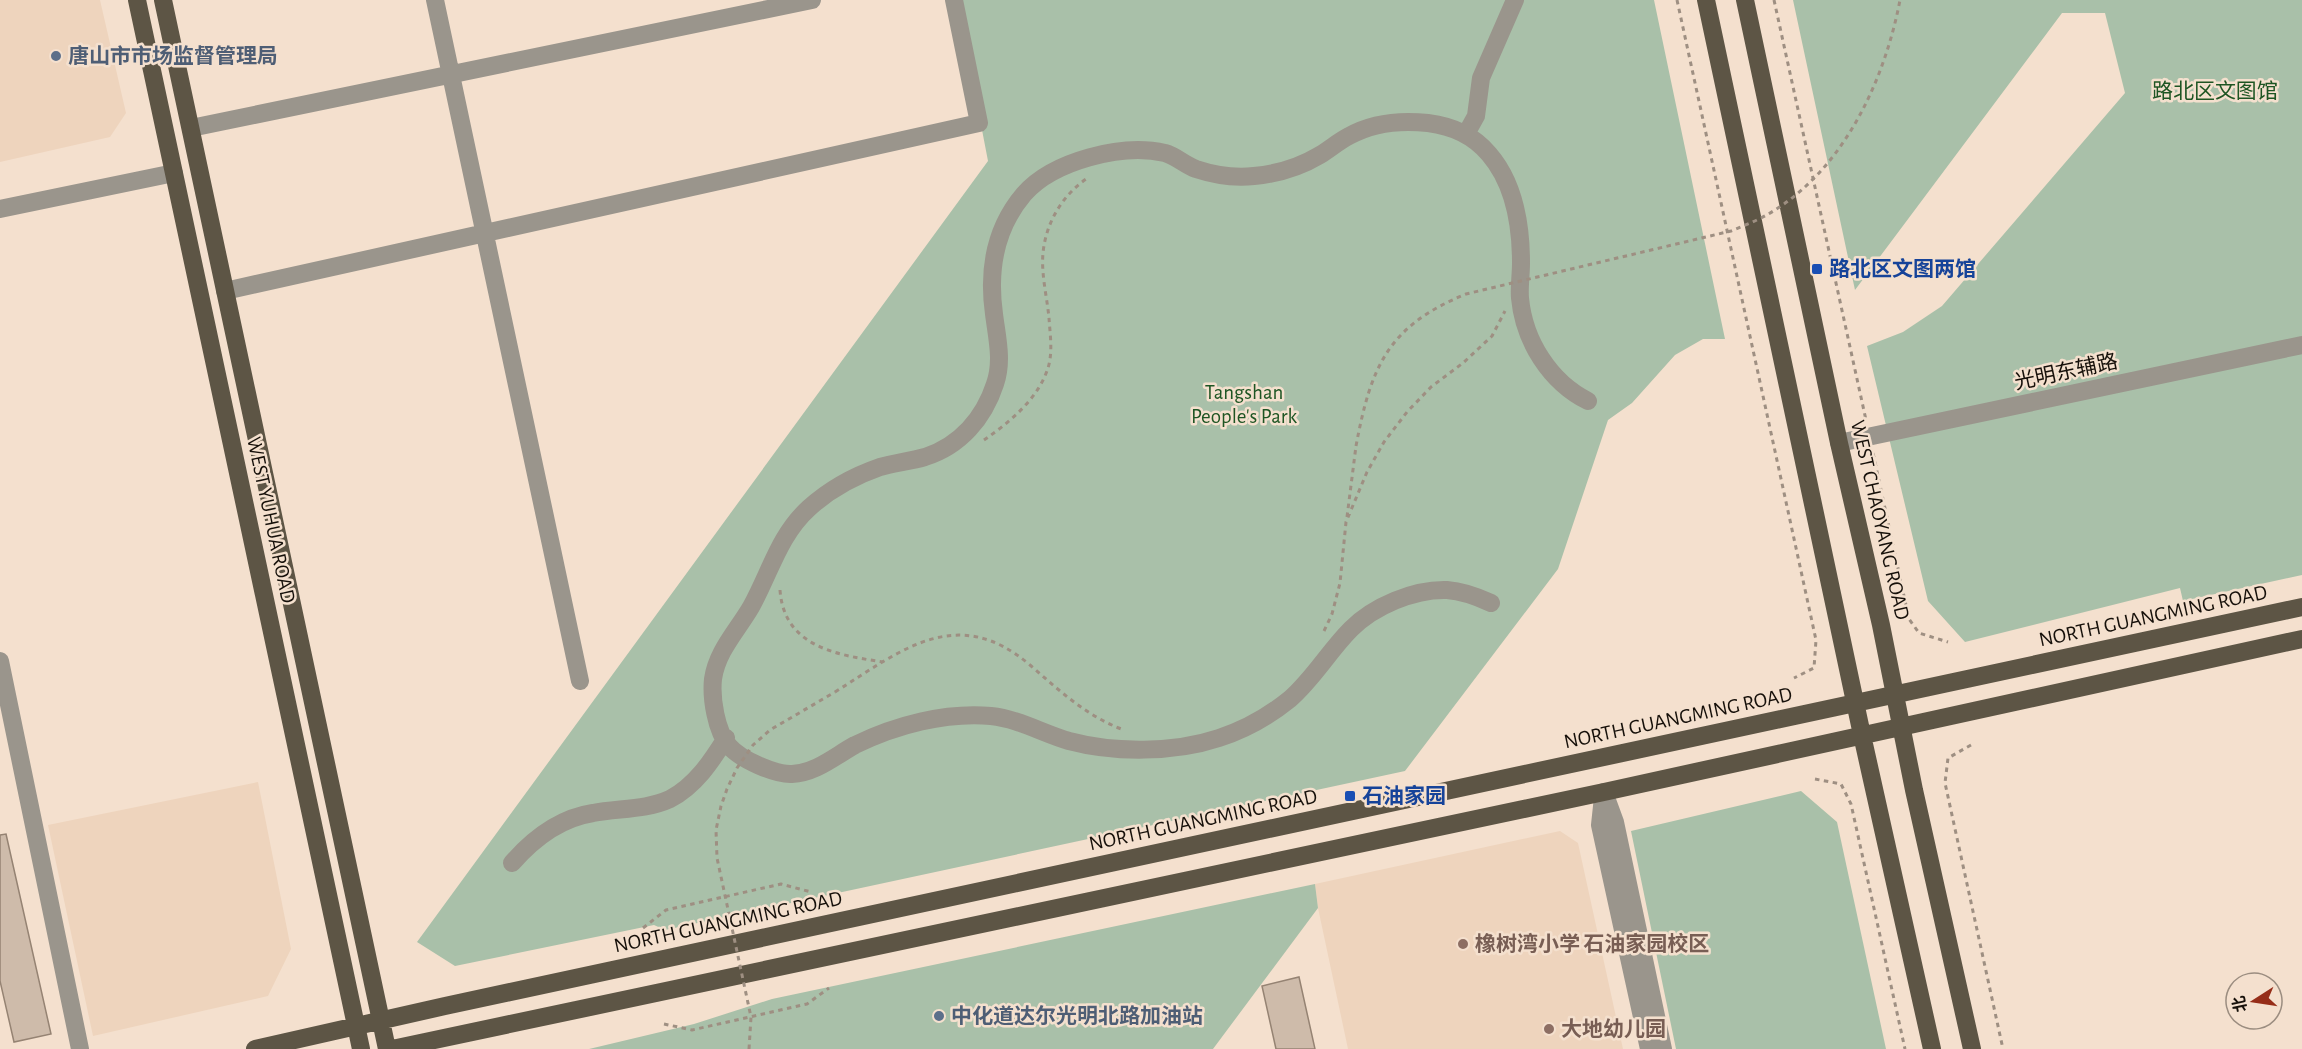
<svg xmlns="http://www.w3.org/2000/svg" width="2302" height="1049" font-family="'Alegreya Sans','Noto Sans SC',sans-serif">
	<rect width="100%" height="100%" fill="#f4e0ce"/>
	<path fill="#eed4bd" d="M0,0h100l26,113 -16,24 -110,25z
		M258,782l33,167 -23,47 -175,40 -45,-211z
		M1560,831l18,12 45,206h-275l-30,-141 -3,-24z"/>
	<path fill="#a9c0a9" d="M957,0h697l71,339h-22l-28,16 -43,48 -24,17 -50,149 -153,202 -740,159 -11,-5 -199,41 -38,-24 571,-781z
		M1793,0h509v575l-119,26 -3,-13 -215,54 -37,-41 -61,-255 36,-14 39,-26 183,-213 -20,-80h-43l-207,277z
		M1801,791l36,31 49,227h-210l-45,-218z
		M1315,884l3,24 -105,141h-624l105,-25 78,-25z"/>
	<path fill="#cebbaa" stroke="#958373" stroke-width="1.5" d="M6,834l45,200 -37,8 -14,-61v-146z
		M1299,977l16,72h-39l-14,-63z"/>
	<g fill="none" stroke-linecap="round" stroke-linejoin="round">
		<path stroke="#9e8f82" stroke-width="3" stroke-dasharray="4.5 4.5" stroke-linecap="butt" d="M1677,0l139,640 -2,28 -20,10
			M1774,0l92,420
			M984,440c26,-18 54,-41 64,-72 5,-16 2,-34 1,-50 -2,-21 -8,-44 -6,-65 3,-31 20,-59 46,-76
			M1873,453l36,166 10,14 29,9
			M1347,517l9,-71
			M780,590c4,57 57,65 103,72
			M1324,631l8,-17 8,-31 6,-61 21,-50 17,-30 23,-30 24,-25 32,-24 29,-27 13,-25
			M835,692c67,-42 122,-89 195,-27 30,26 56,51 94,65
			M1971,745l-23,13 -3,25 58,266
			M1815,779l26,5 10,20 54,245
			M643,928l23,-18 115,-26 30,8
			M664,1024l28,6 115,-26 22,-16"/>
		<path stroke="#9a958c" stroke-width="18" d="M435,0l145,681
			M191,128l621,-128
			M1466,134l10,-18 5,-38 34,-78
			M0,209l174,-36
			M225,291l754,-168 -25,-123
			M1839,443l463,-98
			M1491,603c-13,-6 -30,-12 -44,-13 -33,-1 -73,16 -96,39 -22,22 -37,49 -61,70 -21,17 -46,31 -71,39 -45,15 -105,15 -150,3 -27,-8 -50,-22 -78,-25 -46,-4 -95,9 -136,29 -20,11 -39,28 -63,29 -17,1 -52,-15 -63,-28 -13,-15 -18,-48 -16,-67 4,-28 24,-48 38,-72 19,-34 28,-72 58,-99 21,-19 45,-32 71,-41 15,-4 31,-6 45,-10 35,-11 59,-39 70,-73 8,-23 2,-46 -1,-70 -6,-43 1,-86 30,-120 29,-33 98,-51 141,-41 11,3 20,12 31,16 18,6 39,9 58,7 22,-2 46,-9 66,-21 10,-6 19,-14 29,-19 25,-14 51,-16 79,-13 24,3 46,13 61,31 26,30 32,71 32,109 0,12 -2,24 -1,35 4,43 30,84 68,103
			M0,661l80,388
			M1604,792l11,30 48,227
			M1603,797l-3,28 49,224
			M512,863c21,-24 48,-45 81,-50 25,-5 53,-3 77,-14 25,-13 41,-37 56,-61"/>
		<path stroke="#5d5545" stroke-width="18" d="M137,0l224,1049
			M163,0l224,1049
			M1706,0l156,735 70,314
			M1745,0l94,443 42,182 33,165 58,259
			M255,1049l190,-43 1857,-399
			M392,1049l1212,-257 698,-153"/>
		<path stroke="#9e8f82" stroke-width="3" stroke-dasharray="4.5 4.5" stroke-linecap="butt" d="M1356,446c15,-80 32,-120 110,-152l265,-63c10,-4 20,-8 30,-13 79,-41 123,-134 139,-218
			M749,1049l2,-32 -34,-159 -1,-28 5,-24 6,-17 10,-21 16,-23 17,-15 65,-38"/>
	</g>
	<g fill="#5c6f8a" stroke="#f4e0ce" stroke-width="2">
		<circle cx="56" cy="56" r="6"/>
		<circle cx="939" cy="1016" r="6"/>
	</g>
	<g fill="#1a4fb4" stroke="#f4e0ce" stroke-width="2">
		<rect x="1811" y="263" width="12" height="12" rx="3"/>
		<rect x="1344" y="790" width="12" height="12" rx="3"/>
	</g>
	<g fill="#8d6e63" stroke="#f4e0ce" stroke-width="2">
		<circle cx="1463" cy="944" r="6"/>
		<circle cx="1549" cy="1029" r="6"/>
	</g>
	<g text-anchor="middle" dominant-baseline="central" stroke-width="5" stroke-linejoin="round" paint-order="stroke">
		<g font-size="21" font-weight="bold" fill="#4e5e75" stroke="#f4e0ce" text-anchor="start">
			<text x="68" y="56">唐山市市场监督管理局</text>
			<text x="951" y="1016">中化道达尔光明北路加油站</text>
		</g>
		<g font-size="21" fill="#1e5523" stroke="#f4e0ce">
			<text x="2215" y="91">路北区文图馆</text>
			<text x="1244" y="392">Tangshan<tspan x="1244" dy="24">People's Park</tspan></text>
		</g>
		<g font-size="21" font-weight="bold" fill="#164399" stroke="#f4e0ce" text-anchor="start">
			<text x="1829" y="269">路北区文图两馆</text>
			<text x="1362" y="796">石油家园</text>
		</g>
		<g font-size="21" fill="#16100a" stroke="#f4e0ce">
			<text transform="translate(2066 372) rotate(-12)">光明东辅路</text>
			<text transform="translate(271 520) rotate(78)">WEST YUHUA ROAD</text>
			<text transform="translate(1880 520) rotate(77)">WEST CHAOYANG ROAD</text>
			<text transform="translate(2153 616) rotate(-12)">NORTH GUANGMING ROAD</text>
			<text transform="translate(1678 718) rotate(-12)">NORTH GUANGMING ROAD</text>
			<text transform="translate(1203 820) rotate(-12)">NORTH GUANGMING ROAD</text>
			<text transform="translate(728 922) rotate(-12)">NORTH GUANGMING ROAD</text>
		</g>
		<g font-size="21" font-weight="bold" fill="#785e54" stroke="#f4e0ce" text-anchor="start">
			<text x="1475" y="944">橡树湾小学 石油家园校区</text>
			<text x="1561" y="1029">大地幼儿园</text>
		</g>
	</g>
	<g transform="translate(2254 1001) rotate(258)"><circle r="28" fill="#f4e0ce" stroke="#9b8d80" stroke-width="1.5"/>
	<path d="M0-4.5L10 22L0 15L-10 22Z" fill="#962d18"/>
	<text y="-9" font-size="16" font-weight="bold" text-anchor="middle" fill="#16100a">北</text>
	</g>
</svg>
